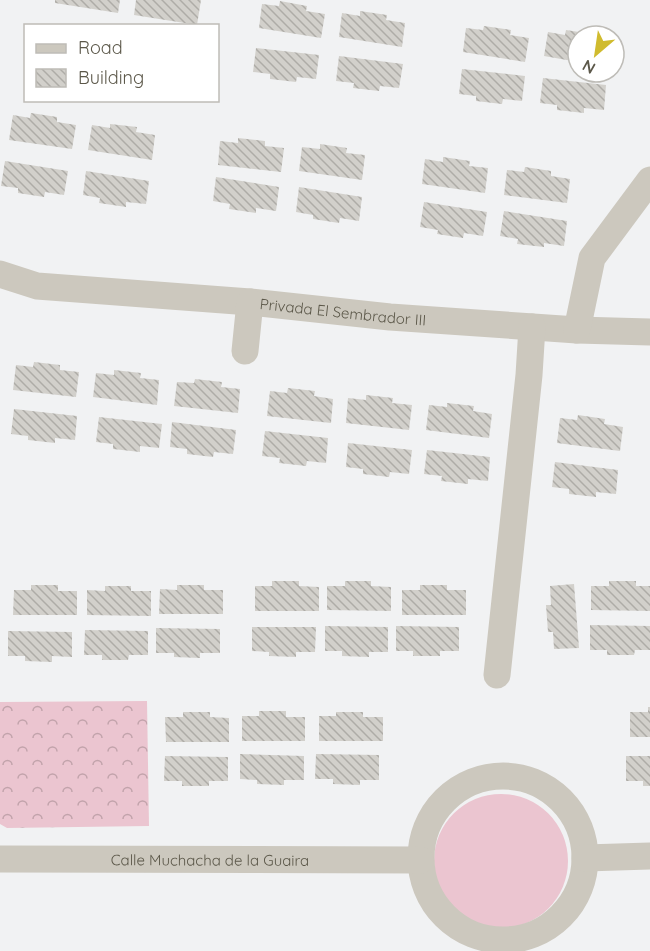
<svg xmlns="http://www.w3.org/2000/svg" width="650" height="951" font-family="Quicksand,sans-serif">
	<defs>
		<pattern id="forest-crowns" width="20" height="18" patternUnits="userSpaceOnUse" patternTransform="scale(1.5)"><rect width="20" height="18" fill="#ebc5d0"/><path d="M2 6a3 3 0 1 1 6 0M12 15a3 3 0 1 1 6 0" fill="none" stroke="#c2a3ab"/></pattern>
		<pattern id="building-back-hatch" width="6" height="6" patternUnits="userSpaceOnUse" patternTransform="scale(1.5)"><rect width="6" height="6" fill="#d2d0cb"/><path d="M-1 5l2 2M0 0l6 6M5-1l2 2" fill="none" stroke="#aeaca7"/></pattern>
	</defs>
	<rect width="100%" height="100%" fill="#f1f2f3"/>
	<path fill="#ebc5d0" d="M434 861a67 67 0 1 1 134 0a67 67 0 1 1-134 0Z"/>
	<path fill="url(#forest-crowns)" d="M147,701l2,125 -142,2 -7,-4v-122z"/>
	<path fill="url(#building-back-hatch)" d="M55,0h65l-2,13 -63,-10z
		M136,0h65l-4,25 -63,-10z
		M280,1l27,5 -1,5 19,3 -4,24 -62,-10 3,-24 17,2z
		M360,11l27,4 -1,5 19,3 -3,24 -63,-10 3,-24 18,3z
		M484,26l27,4 -1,5 19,3 -4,24 -62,-10 3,-24 17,2z
		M566,30l26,4v2h-14v26l-34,-6 4,-24 17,3z
		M256,48l63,7 -3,24 -19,-2 -1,5 -26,-3v-5l-17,-2z
		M339,56l64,8 -4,24 -19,-2 -1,5 -26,-3 1,-5 -18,-2z
		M462,69l63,7 -3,25 -19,-2 -1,5 -26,-3v-5l-17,-2z
		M543,78l63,7 -2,25 -20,-2v5l-27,-3v-5l-17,-2z
		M31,113l26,4v5l19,3 -4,24 -63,-9 4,-25 17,3z
		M110,124l27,3 -1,5 19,3 -3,25 -64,-10 4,-25 18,3z
		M238,138l27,3v5l19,2 -3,24 -63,-7 2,-24 18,2z
		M320,144l27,4 -1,5 19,2 -3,25 -63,-9 3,-24 18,2z
		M443,157l27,4 -1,5 19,2 -3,25 -63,-9 3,-25 18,3z
		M5,161l63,10 -4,24 -19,-3 -1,5 -26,-4v-5l-17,-2z
		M525,167l26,4v5l19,3 -3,24 -63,-8 3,-25 17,2z
		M86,171l63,10 -3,23 -20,-2v5l-27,-4 1,-5 -17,-3z
		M216,177l63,10 -3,24 -20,-3v5l-27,-4 1,-5 -17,-3z
		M299,187l63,10 -3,24 -19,-3 -1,5 -26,-4v-4l-17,-3z
		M424,202l63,10 -4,24 -19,-3 -1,5 -26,-4 1,-4 -18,-3z
		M504,211l63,10 -3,25 -20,-3v4l-27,-3 1,-5 -18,-3z
		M34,362l26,3v5l19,2 -3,25 -63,-7 3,-25 17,2z
		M114,370l27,3 -1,5 19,2 -2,25 -64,-8 3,-24 18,2z
		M195,379l27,3 -1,5 19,2 -2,24 -64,-7 3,-24 17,1z
		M288,388l27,3 -1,5 19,3 -2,24 -64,-7 3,-25 17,2z
		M366,395l27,3 -1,5 20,2 -3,25 -63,-7 2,-25 18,2z
		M447,403l27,3 -1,5 19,3 -3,24 -63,-8 3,-25 18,2z
		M14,409l63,7 -2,24 -20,-2v5l-27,-3v-4l-17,-2z
		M578,415l27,4 -1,5 19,3 -3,24 -63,-8 3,-25 17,2z
		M99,417l63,7 -3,24 -19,-2v6l-27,-3v-5l-17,-2z
		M172,422l64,8 -3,24 -19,-2 -1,5 -26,-3v-5l-17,-2z
		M265,431l63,7 -2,25 -19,-2 -1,5 -27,-3 1,-5 -18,-2z
		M348,443l64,7 -3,24 -19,-2 -1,5 -26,-3v-5l-17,-2z
		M427,450l63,7 -2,24 -20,-2v5l-27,-3 1,-5 -18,-2z
		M555,462l63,8 -2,24 -20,-2v5l-27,-3v-5l-17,-2z
		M272,581h27v5l20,1v24h-64v-25h17z
		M345,581h26v5l20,1v24l-64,-1v-24h18z
		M609,581h27v5h14v25l-59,-1v-24h18z
		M574,584l5,64 -25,1 -1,-17h-5l-2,-27h5l-1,-19z
		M31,585h27v6h19v24h-64l1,-25h17z
		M177,585h27v5h19v24h-64l1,-25 17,1z
		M420,585h27v5h19v25h-64v-25h18z
		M105,586h26v5h20v25l-64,-1v-25l18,1z
		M590,625l60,1v24h-15l-1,5h-27v-5h-17z
		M325,626l63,1v25h-19v5l-27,-1v-5h-17z
		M396,626l63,1v24h-19v5h-27v-5h-17z
		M252,627h64l-1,25h-19v5l-27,-1v-4l-17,-1z
		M156,628l64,1v24h-20v5l-26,-1v-4h-18z
		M85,630l63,1v24h-19l-1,5h-26v-5h-18z
		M8,631l64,1v25l-20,-1v6l-27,-1v-5h-17z
		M648,707h2v30h-20v-25h18z
		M259,711h27v6h19v24h-63v-25h17z
		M183,712h27v5l19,1v24h-63l-1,-25h18z
		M336,712h27v5h20v24h-64v-25h17z
		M240,754l64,2v24h-20v5l-27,-1v-4l-17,-1z
		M316,754l63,1v25h-19v5l-27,-1v-5h-18z
		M165,756l63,1v24h-19v5h-27v-5h-18z
		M626,756h24v30h-7v-5h-17z"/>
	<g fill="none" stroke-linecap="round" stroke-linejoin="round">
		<g stroke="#ccc8be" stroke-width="27">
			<path id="s1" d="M0,274l37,12 213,16 140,15 187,13 73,2"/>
			<path d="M577,330l15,-72 58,-78"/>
			<path d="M245,351l5,-49"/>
			<path d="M497,675l32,-300 3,-48"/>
			<circle cx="503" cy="858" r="82"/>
			<path d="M585,858l65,-2"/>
			<path id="s2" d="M0,859l420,1"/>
		</g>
	</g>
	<g text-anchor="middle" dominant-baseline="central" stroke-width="5" stroke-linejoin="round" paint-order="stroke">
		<g font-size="15" fill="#5c584a" stroke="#fff">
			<text stroke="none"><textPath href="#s1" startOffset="346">Privada El Sembrador III</textPath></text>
			<text stroke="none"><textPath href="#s2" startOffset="210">Calle Muchacha de la Guaira</textPath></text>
		</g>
	</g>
	<rect x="24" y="24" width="195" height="78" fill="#ffffff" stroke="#bebcb7" stroke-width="1.5"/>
	<rect x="36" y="44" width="30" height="9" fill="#ccc8be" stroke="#bebcb7" stroke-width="1.5"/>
	<text x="78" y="54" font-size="18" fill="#5c584a">Road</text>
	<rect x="36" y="69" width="30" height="18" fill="url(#building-back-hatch)" stroke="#bebcb7" stroke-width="1.5"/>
	<text x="78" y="84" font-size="18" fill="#5c584a">Building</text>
	<g transform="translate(596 54) rotate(209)"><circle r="28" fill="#ffffff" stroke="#bebcb7" stroke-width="1.5"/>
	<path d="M0-4.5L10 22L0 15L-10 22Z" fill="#d0bb2e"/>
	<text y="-9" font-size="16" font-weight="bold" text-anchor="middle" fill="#5c584a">N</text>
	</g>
</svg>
